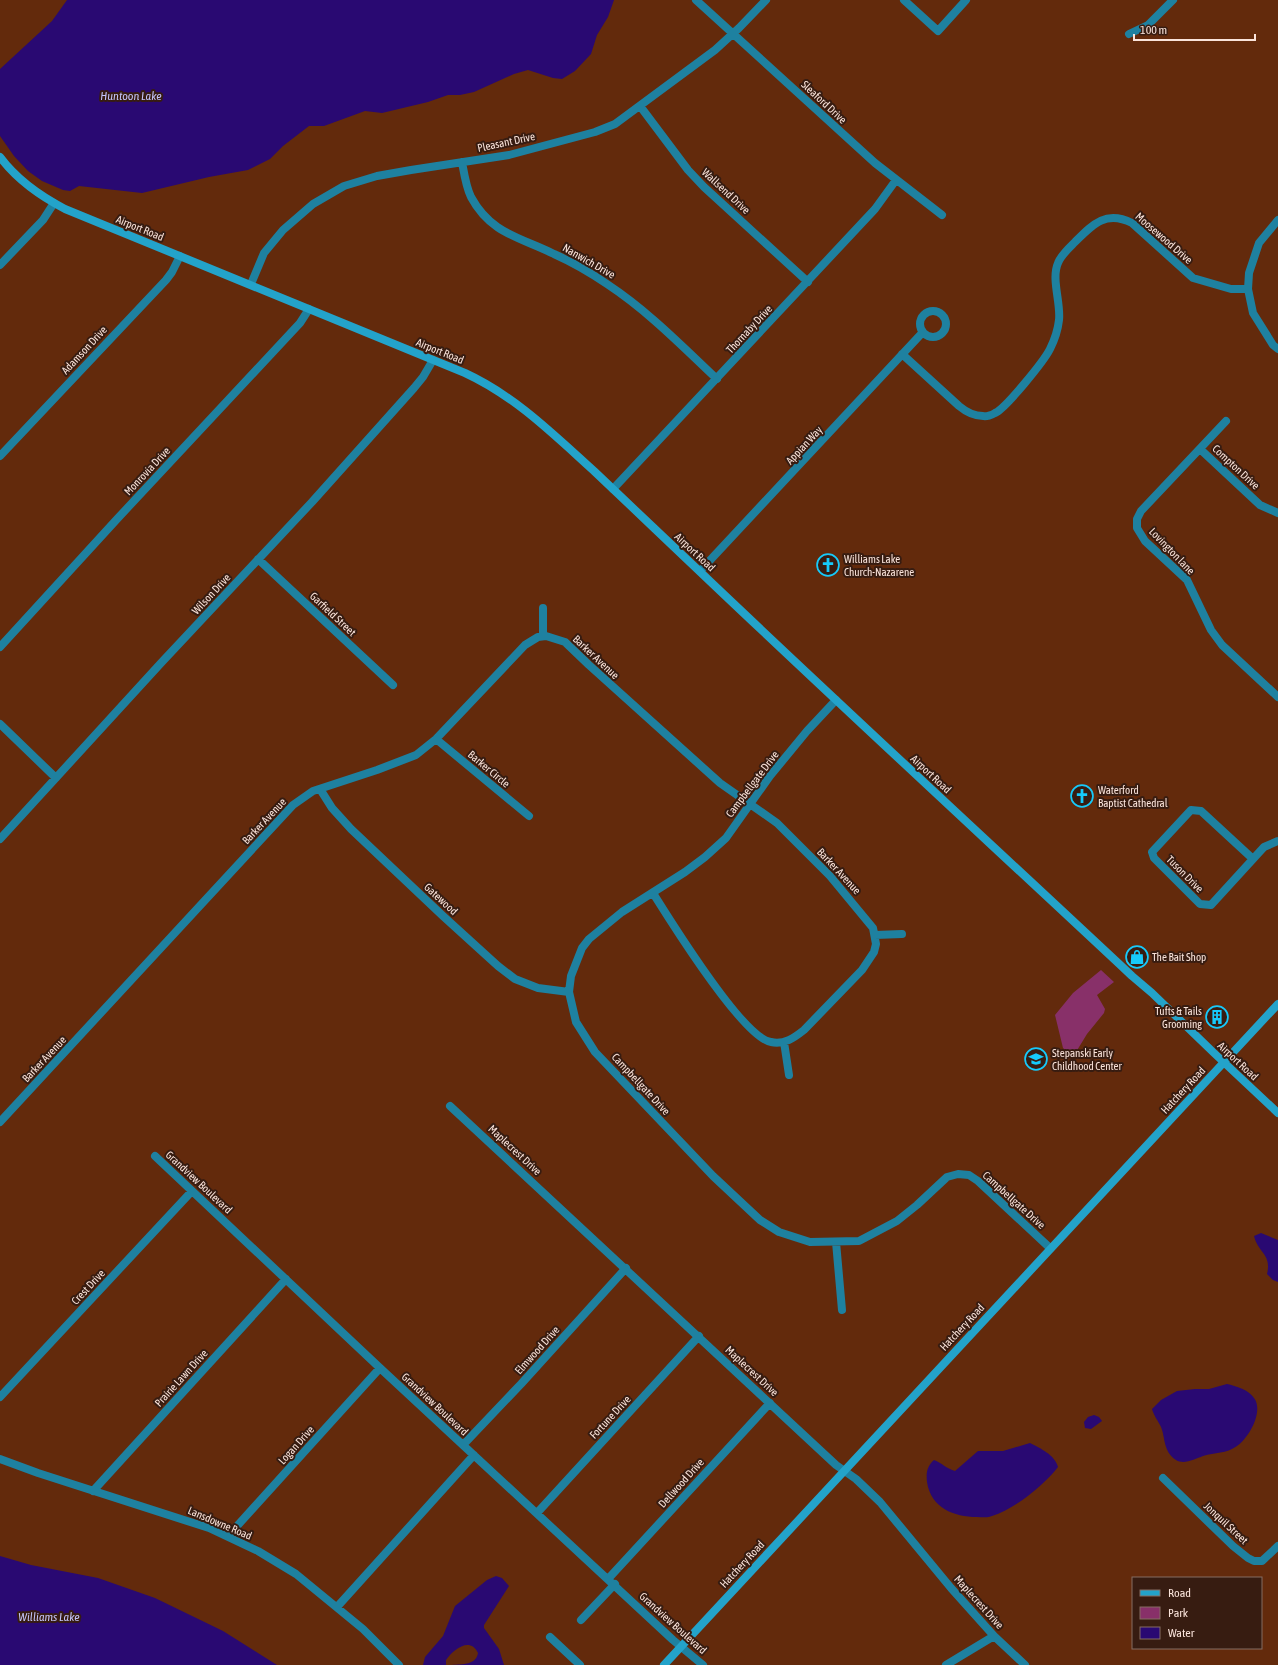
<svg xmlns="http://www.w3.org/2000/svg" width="1278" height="1665" font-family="'Asap Condensed',sans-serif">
	<rect width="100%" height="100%" fill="#632a0c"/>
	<path fill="#883069" d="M1101,970l13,12 -17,13 8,14 -1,4 -17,21 -11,18 -6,2 -7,-6 -8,-33 18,-22z"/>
	<path fill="#290972" d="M67,0h547l-6,17 -11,18 -6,19 -16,17 -13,8 -9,-1 -25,-8 -14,4 -40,18 -14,3h-12l-20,7 -46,11 -17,-2 -41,15h-15l-26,20 -13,13 -22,11 -39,7 -67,16 -63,-7 -9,5 -7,-1 -21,-9 -14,-10 -14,-15 -14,-20v-67l52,-48z
		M1261,1233l17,7v42l-5,-2 -6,-6c5,-20 -9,-21 -13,-38z
		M1227,1384c9,2 22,6 27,14 10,13 -5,40 -17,48 -11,8 -22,6 -34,10 -8,3 -19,9 -27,4 -14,-9 -10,-24 -16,-35 -3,-6 -6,-9 -8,-16l9,-9 16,-9 18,-2h14z
		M1094,1415l5,2 3,4 -11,8 -6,-1 -1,-6 4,-5z
		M1030,1443c10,5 25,12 28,24 -14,18 -43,42 -66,49 -4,2 -10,1 -15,1 -23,0 -46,-9 -50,-35 -1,-9 0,-16 7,-22 8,3 13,9 21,11l23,-20h25z
		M0,1556l31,9 67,13 57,20 68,33 54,34h-277z
		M496,1576l6,2 7,8 -25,39v3l15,21 5,16h-52c11,-1 24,0 26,-12 -8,-17 -25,-3 -32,7v5h-23l2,-8 18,-21 12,-30 32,-26z"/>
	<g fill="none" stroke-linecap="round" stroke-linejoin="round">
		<path stroke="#1e81a0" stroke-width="8" d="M696,0l179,163 67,52
			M904,0l34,31 28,-31
			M1129,34l19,-9 25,-25
			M640,106l48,64 16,17 104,95
			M462,162c2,11 4,25 9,35 20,37 49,40 83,57 18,8 37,19 53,30 41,27 75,62 110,95
			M1278,220l-19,23 -10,30 -1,16 5,24 20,32 5,4
			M0,265l43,-45 11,-17
			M251,284l13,-31 19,-23 30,-26 31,-18 33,-10 34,-6 98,-15 86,-23 20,-8 100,-74 24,-22 27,-28
			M920 324a13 13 0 1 1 26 0a13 13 0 1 1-26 0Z
			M902,354l57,52c6,5 15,10 24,10 3,1 9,-1 12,-3 11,-5 49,-52 55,-64 4,-8 8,-20 9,-29 2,-17 -8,-41 -1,-57 3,-8 11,-15 17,-21 18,-18 31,-32 57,-19l61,55 38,11h17
			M1226,421l-85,90 -4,8v9l8,13 42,39 24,50 11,15 56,52
			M1200,449l60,56 18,8
			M0,456l166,-176 6,-8 8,-16
			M613,489l262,-280 21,-29
			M258,559l135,126
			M700,571l223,-239
			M543,608v28
			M0,647l118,-129 182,-195 9,-14
			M836,700l-29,31 -37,45 -44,62 -21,19 -20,15 -63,40 -33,27 -7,9 -11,28 -2,16 7,30 19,30 118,124 47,44 19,12 31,10 49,-1 38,-20 20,-16 30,-28 11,-3 11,1 9,6 72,67
			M0,724l56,54
			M436,739l93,77
			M320,789l12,19 19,21 92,87 55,50 17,13 23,9 31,4
			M0,839l161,-176 151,-161 102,-114 9,-11 10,-17
			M1253,859l-52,-48 -10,-1 -39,42 2,6 46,46 11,1 53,-58 14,-6
			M875,935l27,-1
			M784,1042l5,33
			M450,1106l386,359 20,14 24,23 71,86 43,48 31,29
			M0,1122l293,-317 20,-14 64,-21 39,-15 20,-16 89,-94 13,-8 8,-1 19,6 24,23 131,118 57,40 53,53 43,52 3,16 -2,8 -12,18 -58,60c-10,8 -20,15 -33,12 -28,-4 -101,-122 -118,-149
			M155,1156l225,212 293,272 30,25
			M836,1242l6,68
			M0,1397l192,-206
			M463,1445l58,-61 105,-116
			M0,1459l38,14 171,55 49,23 38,23 67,55 36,36
			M1163,1478l70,68 15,12 6,3h8l16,-15
			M93,1491l193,-212
			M537,1513l162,-177
			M228,1536l152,-168
			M608,1579l162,-176
			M337,1607l137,-152
			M581,1620l34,-36
			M550,1637l30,28
			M946,1665l48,-29"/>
		<path stroke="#23a3ca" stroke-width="8" d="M0,157c17,23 40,39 65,52l400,164c50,23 88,61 129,98 40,38 81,77 121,115 138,131 278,260 417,390l20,17 62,60 64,60
			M664,1665l614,-661"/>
	</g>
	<defs>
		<g id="church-ring" transform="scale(1.15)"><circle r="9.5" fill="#371c11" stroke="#16cafb" stroke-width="1.5"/><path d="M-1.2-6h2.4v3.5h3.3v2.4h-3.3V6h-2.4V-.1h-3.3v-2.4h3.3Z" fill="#16cafb"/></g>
		<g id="shop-ring" transform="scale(1.15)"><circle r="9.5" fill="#371c11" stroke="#16cafb" stroke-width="1.5"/><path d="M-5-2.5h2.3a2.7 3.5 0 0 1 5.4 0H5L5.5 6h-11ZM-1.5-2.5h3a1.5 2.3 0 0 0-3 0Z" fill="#16cafb"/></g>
		<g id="building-ring" transform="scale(1.15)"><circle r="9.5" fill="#371c11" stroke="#16cafb" stroke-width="1.5"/><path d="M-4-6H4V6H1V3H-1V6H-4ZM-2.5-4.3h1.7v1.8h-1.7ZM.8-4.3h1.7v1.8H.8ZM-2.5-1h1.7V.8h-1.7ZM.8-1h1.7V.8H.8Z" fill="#16cafb"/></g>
		<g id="school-ring" transform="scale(1.15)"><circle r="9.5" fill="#371c11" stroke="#16cafb" stroke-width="1.5"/><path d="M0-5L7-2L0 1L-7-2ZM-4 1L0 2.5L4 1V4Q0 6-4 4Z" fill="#16cafb"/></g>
	</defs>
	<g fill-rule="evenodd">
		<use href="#church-ring" x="828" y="565"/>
		<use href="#church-ring" x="1082" y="796"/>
		<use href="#shop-ring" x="1137" y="957"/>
		<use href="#building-ring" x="1217" y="1017"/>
		<use href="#school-ring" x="1036" y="1059"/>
	</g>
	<g text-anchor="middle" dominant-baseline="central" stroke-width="4" stroke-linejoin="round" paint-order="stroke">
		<g font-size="11" fill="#fbe4db" stroke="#371c11">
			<text transform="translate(824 102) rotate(43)">Sleaford Drive</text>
			<text transform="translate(506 142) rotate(-12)">Pleasant Drive</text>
			<text transform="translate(726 191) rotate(43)">Wallsend Drive</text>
			<text transform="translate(140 228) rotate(22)">Airport Road</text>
			<text transform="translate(1164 238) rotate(41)">Moosewood Drive</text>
			<text transform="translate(589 261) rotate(30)">Nanwich Drive</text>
			<text transform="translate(749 329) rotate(-47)">Thornaby Drive</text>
			<text transform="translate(84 350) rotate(-47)">Adamson Drive</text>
			<text transform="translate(440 351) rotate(22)">Airport Road</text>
			<text transform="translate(804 445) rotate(-47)">Appian Way</text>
			<text transform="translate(1236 467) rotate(43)">Compton Drive</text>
			<text transform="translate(147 471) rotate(-47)">Monrovia Drive</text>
			<text transform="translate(1172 551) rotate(46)">Lovington lane</text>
			<text transform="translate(695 552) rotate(43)">Airport Road</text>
			<text transform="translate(211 594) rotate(-47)">Wilson Drive</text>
			<text transform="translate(333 614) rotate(43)">Garfield Street</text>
			<text transform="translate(596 657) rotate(43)">Barker Avenue</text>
			<text transform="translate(489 769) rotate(40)">Barker Circle</text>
			<text transform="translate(931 774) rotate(43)">Airport Road</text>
			<text transform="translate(752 784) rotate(-53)">Campbellgate Drive</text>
			<text transform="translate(264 821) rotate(-47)">Barker Avenue</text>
			<text transform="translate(839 871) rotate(47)">Barker Avenue</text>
			<text transform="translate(1185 874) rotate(45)">Tuson Drive</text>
			<text transform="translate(441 899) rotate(43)">Gatewood</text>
			<text transform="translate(44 1059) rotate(-47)">Barker Avenue</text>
			<text transform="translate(1238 1061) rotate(43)">Airport Road</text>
			<text transform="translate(641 1084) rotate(47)">Campbellgate Drive</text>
			<text transform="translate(1183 1090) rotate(-47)">Hatchery Road</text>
			<text transform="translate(515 1150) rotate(43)">Maplecrest Drive</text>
			<text transform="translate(199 1182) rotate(43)">Grandview Boulevard</text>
			<text transform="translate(1014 1200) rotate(42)">Campbellgate Drive</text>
			<text transform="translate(88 1287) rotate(-47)">Crest Drive</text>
			<text transform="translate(962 1327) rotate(-47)">Hatchery Road</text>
			<text transform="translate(537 1350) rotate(-48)">Elmwood Drive</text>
			<text transform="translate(752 1371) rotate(43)">Maplecrest Drive</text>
			<text transform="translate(181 1378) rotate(-48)">Prairie Lawn Drive</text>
			<text transform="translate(435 1404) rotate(43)">Grandview Boulevard</text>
			<text transform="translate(610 1417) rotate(-47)">Fortune Drive</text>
			<text transform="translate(296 1445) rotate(-48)">Logan Drive</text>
			<text transform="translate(681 1483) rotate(-48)">Dellwood Drive</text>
			<text transform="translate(220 1523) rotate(23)">Lansdowne Road</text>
			<text transform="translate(1226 1523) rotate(43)">Jonquil Street</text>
			<text transform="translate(742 1564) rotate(-47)">Hatchery Road</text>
			<text transform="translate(979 1602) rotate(48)">Maplecrest Drive</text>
			<text transform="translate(673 1623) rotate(42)">Grandview Boulevard</text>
		</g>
		<g font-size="11" fill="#fbe4db" stroke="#371c11" text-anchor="start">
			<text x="844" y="559">Williams Lake<tspan x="844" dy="13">Church-Nazarene</tspan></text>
			<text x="1098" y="790">Waterford<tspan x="1098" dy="13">Baptist Cathedral</tspan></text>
			<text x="1152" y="957">The Bait Shop</text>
			<text x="1202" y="1011" text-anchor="end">Tufts &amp; Tails<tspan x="1202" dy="13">Grooming</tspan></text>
			<text x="1052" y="1053">Stepanski Early<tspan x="1052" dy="13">Childhood Center</tspan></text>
		</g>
		<g font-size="12" font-style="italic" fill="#c4c4fa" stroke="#371c11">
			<text x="131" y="96">Huntoon Lake</text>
			<text x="49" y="1617">Williams Lake</text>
		</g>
	</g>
	<rect x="1132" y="1577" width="130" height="72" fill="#371c11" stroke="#856c62"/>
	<rect x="1140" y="1590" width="20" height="6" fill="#23a3ca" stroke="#856c62"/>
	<text x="1168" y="1597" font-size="12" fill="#fbe4db">Road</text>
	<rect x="1140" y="1607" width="20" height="12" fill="#883069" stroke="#856c62"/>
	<text x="1168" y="1617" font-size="12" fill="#fbe4db">Park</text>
	<rect x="1140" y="1627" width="20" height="12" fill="#290972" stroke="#856c62"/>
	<text x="1168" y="1637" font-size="12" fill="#fbe4db">Water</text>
	<path d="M1134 34v6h121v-6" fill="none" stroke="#fbe4db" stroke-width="2"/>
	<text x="1140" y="34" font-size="12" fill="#fbe4db" stroke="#371c11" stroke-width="3" paint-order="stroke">100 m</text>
</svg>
